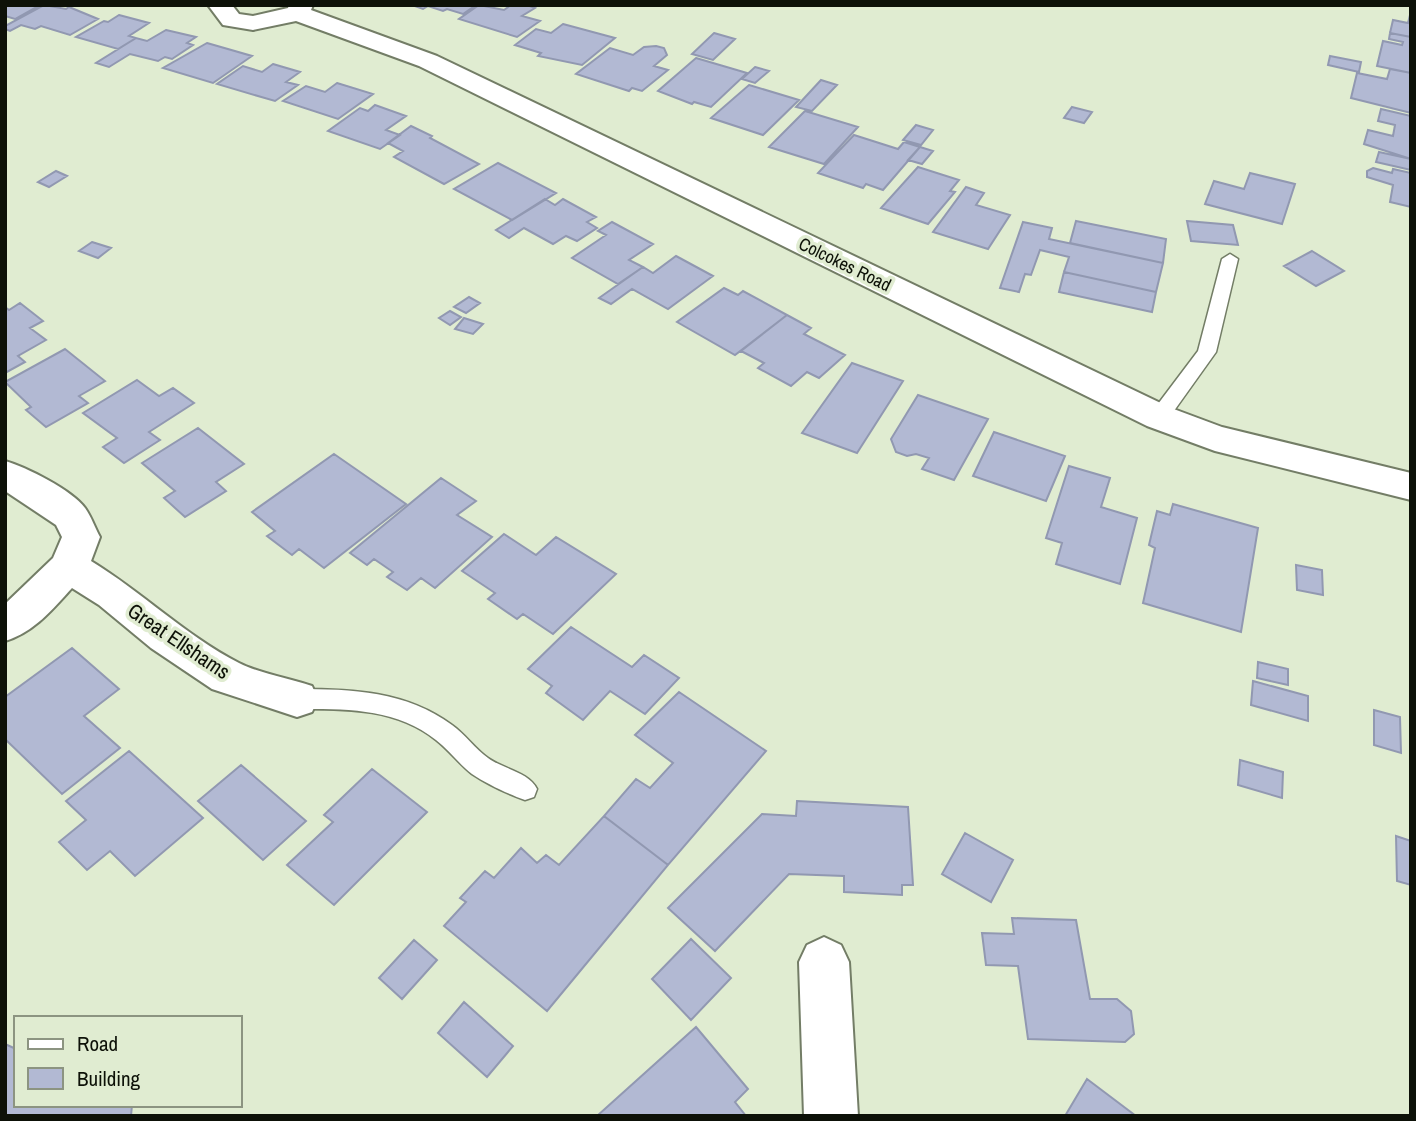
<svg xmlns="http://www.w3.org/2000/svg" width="1416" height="1121" font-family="'Archivo Narrow',sans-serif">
	<rect width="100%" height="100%" fill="#e0ecd1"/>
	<path fill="#b2b9d3" stroke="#9198b1" stroke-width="2" d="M5,5h35l-25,14 -10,-3z
		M44,5l22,4 3,-2 29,12 -28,16 -29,-9 -6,3 -14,-4 -11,6 -5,-2v-3z
		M412,5h64l-13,9 -16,-5 -4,2 -15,-5 -5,3z
		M479,5l25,5 7,-5h16l8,3 -13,8 18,5 -23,16 -58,-18z
		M1411,11v26l-21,-4 3,-13 15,3z
		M119,15l30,8 -20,13 7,2 -18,11 -42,-12 28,-16 4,1z
		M563,24l52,14 -33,27 -44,-9 3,-3 -26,-8 21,-16 15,4z
		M166,30l30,7 -9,6 6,2 -21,14 -7,-2 -7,4 -28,-7 -21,13 -13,-4 40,-25 11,3z
		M714,33l21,6 -22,21 -21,-6z
		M1390,33l21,4v36l-34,-7 6,-25 19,4 1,-3 -14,-3z
		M207,43l45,13 -39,27 -50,-15z
		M656,46l8,2 3,7 -13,11 14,4 -26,21 -10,-3 -3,3 -53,-17 34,-26 23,7 11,-8z
		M1330,56l31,6 -2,10 -31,-7z
		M696,58l51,15 -36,34 -17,-5 -2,2 -34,-13z
		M273,64l27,8 -14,10 12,3 -23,16 -58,-17 26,-18 19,6z
		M755,67l14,4 -14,12 -13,-4z
		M1390,69l21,4v40l-60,-15 6,-25 30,6z
		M821,80l16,5 -25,26 -16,-4z
		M337,83l36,11 -35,25 -55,-18 23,-15 19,6z
		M749,85l50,15 -36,35 -52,-17z
		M375,105l31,11 -20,14 14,5 -20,14 -52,-18 32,-23 8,3z
		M1072,107l20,5 -8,11 -20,-5z
		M1381,109l30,7v43l-47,-15 4,-14 25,6 2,-11 -17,-4z
		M805,111l53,16 -34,37 -55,-17z
		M916,125l17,5 -12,15 -18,-5z
		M411,126l21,10 -2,2 49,26 -35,20 -50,-27 9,-6 -15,-8z
		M854,135l44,14 6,-7 16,5 -37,43 -17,-6 -3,4 -45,-15z
		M920,147l13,4 -11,13 -14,-4z
		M1379,152l32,7v11l-35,-8z
		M498,163l58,30 -44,27 -58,-31z
		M918,167l41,13 -9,11 5,1 -27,32 -47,-16z
		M1373,168l19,5 1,-4 18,4v34l-21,-5 3,-17 -26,-8v-6z
		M56,171l11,5 -18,11 -11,-5z
		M1250,173l45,11 -13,40 -77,-20 9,-23 30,8z
		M966,187l18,6 -8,12 34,10 -22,34 -55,-17z
		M545,199l10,6 8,-6 33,18 -9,5 10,6 -20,13 -11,-5 -13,8 -29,-16 -15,10 -13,-8z
		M1076,221l90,18 -3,24 -93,-20z
		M1187,221l46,4 5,20 -47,-4z
		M612,222l41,22 -24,16 14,7 -25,17 -46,-26 34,-23 -8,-4z
		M1023,222l29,6 -3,11 114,24 -7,29 -92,-20 5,-15 -29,-7 -9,25 -6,-1 -6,18 -19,-4z
		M92,242l19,6 -13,10 -19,-7z
		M1312,251l32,20 -28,15 -32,-20z
		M676,256l37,20 -45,33 -36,-20 -21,15 -12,-6 44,-31 10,6z
		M1064,272l92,20 -4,20 -93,-20z
		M724,288l14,7 5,-4 44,24 -52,40 -58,-33z
		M469,297l11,6 -14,10 -12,-6z
		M20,303l23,18 -13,7 16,12 -28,16 7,6 -20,11v-66l4,3z
		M450,311l11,6 -11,8 -11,-7z
		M787,315l24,13 -7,6 41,21 -26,23 -12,-6 -16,14 -33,-18 6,-5 -23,-12z
		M464,318l19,6 -10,10 -18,-5z
		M65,349l40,32 -26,15 9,7 -42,24 -20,-17 5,-3 -26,-25z
		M852,363l51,18 -46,72 -55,-20z
		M137,380l22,16 14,-8 21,15 -45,29 11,8 -36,23 -21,-16 14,-9 -34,-25z
		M918,395l70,24 -34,61 -32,-11 7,-11 -13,-4 -9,2 -11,-4 -5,-13z
		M198,428l46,36 -28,18 10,9 -41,26 -21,-19 11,-7 -33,-28z
		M994,432l71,24 -19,45 -73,-25z
		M334,454l72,50 -82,64 -25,-19 -7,6 -25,-19 8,-5 -23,-19z
		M1069,466l41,12 -9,29 36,11 -17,66 -64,-20 6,-21 -16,-5z
		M441,478l35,23 -19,14 35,22 -57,51 -14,-10 -14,12 -20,-13 6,-5 -19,-13 -7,6 -17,-12z
		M1173,504l85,24 -17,104 -98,-29 12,-55 -6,-3 8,-34 13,4z
		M504,534l32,21 20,-18 60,37 -63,60 -30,-20 -6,5 -29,-20 7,-6 -33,-22z
		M1296,565l26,5 1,25 -26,-5z
		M571,627l61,40 12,-12 35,23 -34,36 -35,-23 -27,29 -37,-27 6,-7 -24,-17z
		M72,648l47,41 -35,27 36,32 -58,46 -57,-55v-42z
		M1258,662l30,7v16l-31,-7z
		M1253,681l55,15v25l-57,-16z
		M679,692l87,59 -98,114 -64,-49 32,-37 14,9 23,-25 -38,-28z
		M1374,710l26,7 1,36 -27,-8z
		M129,751l74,67 -68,58 -25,-25 -23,19 -28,-28 27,-22 -20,-19z
		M1240,760l43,12 -1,26 -44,-13z
		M241,765l65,56 -43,39 -65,-59z
		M372,769l55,43 -93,93 -47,-40 46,-43 -9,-7z
		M797,801l111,6 5,78h-11v10l-58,-3v-16l-55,-2 -74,77 -47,-43 94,-94 34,2z
		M604,816l64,49 -121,146 -103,-85 22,-24 -6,-4 25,-27 9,7 27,-30 16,15 9,-8 13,10z
		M965,833l48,27 -22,42 -49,-28z
		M1396,836l15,5v44l-14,-4z
		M1012,918l64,2 14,79h27l14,12 3,23 -9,8 -97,-3 -10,-73 -32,-1 -4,-32 32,1z
		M691,939l40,39 -40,42 -39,-41z
		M414,940l23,20 -35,39 -23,-21z
		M464,1002l49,44 -26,31 -49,-44z
		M696,1027l52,62 -13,13 11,14h-149z
		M5,1044l11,5v56h116l-1,11h-126z
		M1087,1079l49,37h-71z"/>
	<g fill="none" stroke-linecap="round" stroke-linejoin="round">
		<g stroke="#737d66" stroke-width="3">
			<path id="service" d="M1230,254l8,5 -22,93 -50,70h-14l-2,-5 2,-5 46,-61 24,-92z
				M297,689c55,0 109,2 155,36 13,9 23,24 36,33 15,11 41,14 49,31l-3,8 -9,3c-17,-6 -38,-16 -53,-26 -13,-10 -23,-24 -36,-34 -40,-32 -90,-31 -139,-31l-8,-3 -4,-7 4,-7z"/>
		</g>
		<g stroke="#737d66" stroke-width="4">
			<path id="minor" d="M208,5h24l7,9 14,2 35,-8 1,-3h24l-2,5 126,46 734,352 51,19 189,46v27l-196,-49 -68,-25 -728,-360 -123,-45 -43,9 -30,-5z
				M5,461c21,6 67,29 80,47 6,8 10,20 15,29l-9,24c51,31 95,75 148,102 22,11 50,15 73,23l6,13 -6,13 -15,5 -85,-28 -61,-41 -52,-43 -27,-17c-20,22 -38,44 -67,53v-37l48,-46 9,-21 -6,-12 -51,-34z
				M824,937l17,8 8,17 9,154h-54l-5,-154 8,-17z"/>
		</g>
		<use href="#service" fill="#fff" fill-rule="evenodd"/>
		<use href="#minor" fill="#fff" fill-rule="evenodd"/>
	</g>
	<g text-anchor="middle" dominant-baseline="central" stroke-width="7" stroke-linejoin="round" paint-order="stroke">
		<g font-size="18" fill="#0d1108" stroke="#e0ecd1">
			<text transform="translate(845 264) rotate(26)">Colcokes Road</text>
		</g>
		<g font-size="21" fill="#0d1108" stroke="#e0ecd1">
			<text transform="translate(179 641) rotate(34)">Great Ellshams</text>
		</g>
	</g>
	<rect width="1416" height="1121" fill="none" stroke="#0d1108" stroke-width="14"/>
	<rect x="14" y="1016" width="228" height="91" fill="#e0ecd1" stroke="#8c9481" stroke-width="2"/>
	<rect x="28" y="1039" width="35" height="10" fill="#ffffff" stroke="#8c9481" stroke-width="2"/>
	<text x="77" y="1051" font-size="21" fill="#0d1108">Road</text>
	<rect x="28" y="1068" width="35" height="21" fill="#b2b9d3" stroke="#8c9481" stroke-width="2"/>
	<text x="77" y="1086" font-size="21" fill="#0d1108">Building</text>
</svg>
